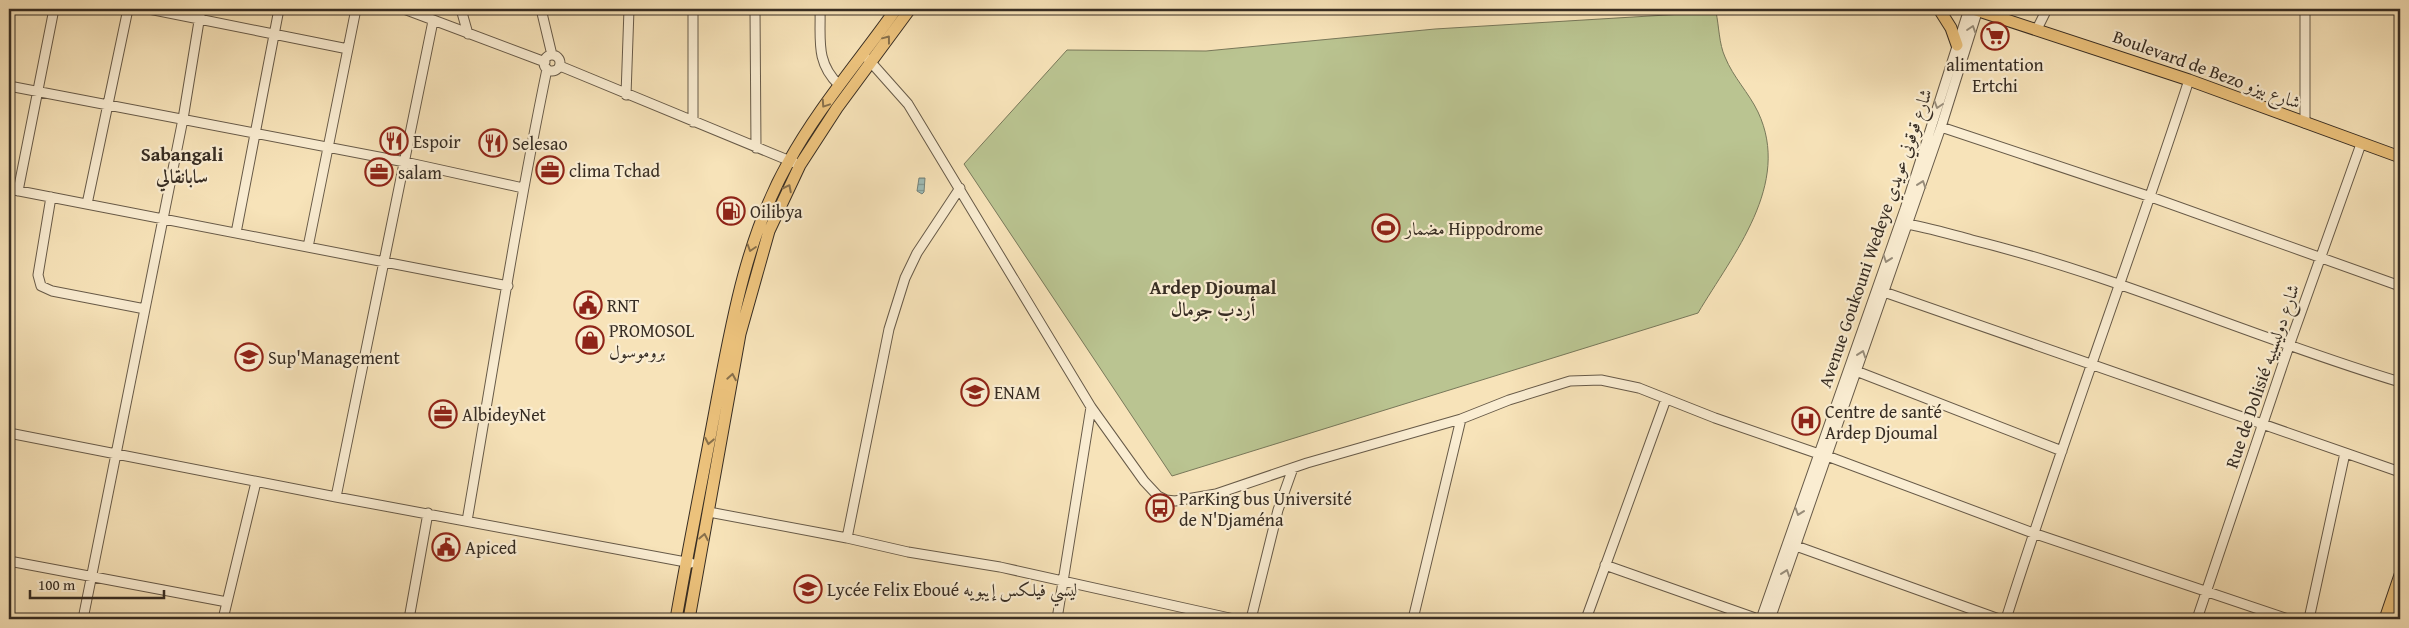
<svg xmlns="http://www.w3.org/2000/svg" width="2409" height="628" font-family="'Gentium Book Plus',Amiri,serif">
	<defs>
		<pattern id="water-rules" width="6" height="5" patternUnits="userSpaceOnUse" patternTransform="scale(1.25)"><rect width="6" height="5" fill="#9fbdb7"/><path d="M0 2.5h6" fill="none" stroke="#829a94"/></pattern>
	</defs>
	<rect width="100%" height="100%" fill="#f7e3b9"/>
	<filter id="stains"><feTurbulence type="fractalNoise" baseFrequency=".004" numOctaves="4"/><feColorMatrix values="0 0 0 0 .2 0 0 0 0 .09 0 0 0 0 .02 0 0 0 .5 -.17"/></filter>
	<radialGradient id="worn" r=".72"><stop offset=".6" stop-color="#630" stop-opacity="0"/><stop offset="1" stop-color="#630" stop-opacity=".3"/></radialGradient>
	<path fill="#bac491" stroke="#78785a" d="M1716,12c3,14 3,32 9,45 8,20 24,36 33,55 34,72 -25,142 -60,201l-526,163 -208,-312 103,-114 139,1 229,-22z"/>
	<path fill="url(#water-rules)" stroke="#75837c" d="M919,178h6l-1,14 -2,2 -5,-3z"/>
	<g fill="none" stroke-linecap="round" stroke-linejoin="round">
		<g stroke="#675a48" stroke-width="11">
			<path id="minor" d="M149,9l199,40
				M404,9l141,53
				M461,9l7,25
				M541,9l11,46
				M693,9v113
				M755,9l1,139
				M820,9c1,30 -5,53 19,76
				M2305,9v114
				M2037,29l10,-20
				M544 63a8 8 0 1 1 16 0a8 8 0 1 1-16 0Z
				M868,59l40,45 183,303 53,74 14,15 8,4 9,1 41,-7 91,-31 154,-44 48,-19 61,-19 31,-1 38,8 76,30 104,36
				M560,66l235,97
				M9,86l396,76 118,26
				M626,95l3,-86
				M1941,127l210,70 249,89
				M9,189l499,97
				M18,191l36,-182
				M51,197l-13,78 3,11 11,5 93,18
				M87,204l41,-195
				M1902,223c24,4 47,11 70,17 147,36 284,99 428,142
				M236,233l43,-224
				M308,247l48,-238
				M1884,292l516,180
				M1856,371l206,80
				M9,433l327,64 355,66
				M1827,456l206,77 255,86
				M336,497l97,-476
				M709,512l138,26 61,14 92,15 234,52
				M467,521c26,-151 49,-302 80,-452
				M847,538l42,-209 16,-51 12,-25 43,-65
				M1796,546l203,73
				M9,561l218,41
				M1605,565l153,54
				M83,619l100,-500 18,-110
				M223,619l33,-137
				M409,619l19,-106
				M1057,619l34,-212
				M1251,619l27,-109 15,-42
				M1413,619l48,-200
				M1586,619l80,-220
				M1761,619l144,-410 64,-200
				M1770,619l171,-492 37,-118
				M2006,619c57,-181 124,-358 183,-539
				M2197,619l92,-273 72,-202
				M2309,619l36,-166"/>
		</g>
		<g stroke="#372d23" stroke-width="13">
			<path id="major" d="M1939,9l12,19 6,17
				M1973,9l216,71 211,77
				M676,619c12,-69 26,-138 39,-208 16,-85 30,-171 73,-248 30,-55 72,-103 108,-154
				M689,619l51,-285 29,-103 31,-66 37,-57 73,-99
				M2385,619l15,-44
				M2395,619l5,-16"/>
		</g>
		<use href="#minor" stroke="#faedd2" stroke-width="9"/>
		<use href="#major" stroke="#ecc27c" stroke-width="11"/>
	</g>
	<defs><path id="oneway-chevron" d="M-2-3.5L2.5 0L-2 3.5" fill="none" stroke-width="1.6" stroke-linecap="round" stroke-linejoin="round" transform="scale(1.25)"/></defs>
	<g stroke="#988d7a">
		<use href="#oneway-chevron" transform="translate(1972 29) rotate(-72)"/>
		<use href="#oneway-chevron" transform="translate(1938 105) rotate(108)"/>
		<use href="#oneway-chevron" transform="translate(1922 184) rotate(-71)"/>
		<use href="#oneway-chevron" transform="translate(1887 259) rotate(109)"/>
		<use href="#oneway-chevron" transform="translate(1862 354) rotate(-71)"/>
		<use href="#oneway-chevron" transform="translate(1799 512) rotate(109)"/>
		<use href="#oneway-chevron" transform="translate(1786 573) rotate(-71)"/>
	</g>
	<g stroke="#88704b">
		<use href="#oneway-chevron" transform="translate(887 39) rotate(-53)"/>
		<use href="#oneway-chevron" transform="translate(825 104) rotate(124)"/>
		<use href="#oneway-chevron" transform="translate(788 188) rotate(-63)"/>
		<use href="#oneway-chevron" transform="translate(751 248) rotate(108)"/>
		<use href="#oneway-chevron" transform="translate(732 377) rotate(-80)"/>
		<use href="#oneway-chevron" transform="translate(709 441) rotate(101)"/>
		<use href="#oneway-chevron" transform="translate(704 537) rotate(-79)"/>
	</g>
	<defs>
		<g id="supermarket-ring" transform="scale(1.4375)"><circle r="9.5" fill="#faedd2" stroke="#8f2418" stroke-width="1.5"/><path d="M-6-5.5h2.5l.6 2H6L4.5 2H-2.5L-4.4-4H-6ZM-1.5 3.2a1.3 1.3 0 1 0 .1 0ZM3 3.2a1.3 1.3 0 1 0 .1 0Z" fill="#8f2418"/></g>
		<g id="restaurant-ring" transform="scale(1.4375)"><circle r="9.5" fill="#faedd2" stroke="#8f2418" stroke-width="1.5"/><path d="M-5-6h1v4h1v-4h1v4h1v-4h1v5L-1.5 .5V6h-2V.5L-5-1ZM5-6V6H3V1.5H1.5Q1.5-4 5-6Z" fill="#8f2418"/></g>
		<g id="office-ring" transform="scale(1.4375)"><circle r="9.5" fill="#faedd2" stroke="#8f2418" stroke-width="1.5"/><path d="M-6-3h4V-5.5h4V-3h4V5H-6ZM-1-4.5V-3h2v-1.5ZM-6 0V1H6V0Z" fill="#8f2418"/></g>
		<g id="fuel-ring" transform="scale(1.4375)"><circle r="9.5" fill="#faedd2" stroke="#8f2418" stroke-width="1.5"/><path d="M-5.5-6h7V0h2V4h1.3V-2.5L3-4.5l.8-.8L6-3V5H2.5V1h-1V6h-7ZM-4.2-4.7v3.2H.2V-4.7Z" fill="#8f2418"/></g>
		<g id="stadium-ring" transform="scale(1.4375)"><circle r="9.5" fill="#faedd2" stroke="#8f2418" stroke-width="1.5"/><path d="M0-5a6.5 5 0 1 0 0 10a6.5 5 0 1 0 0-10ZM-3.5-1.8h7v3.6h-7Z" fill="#8f2418"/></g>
		<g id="civic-ring" transform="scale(1.4375)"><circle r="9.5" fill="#faedd2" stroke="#8f2418" stroke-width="1.5"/><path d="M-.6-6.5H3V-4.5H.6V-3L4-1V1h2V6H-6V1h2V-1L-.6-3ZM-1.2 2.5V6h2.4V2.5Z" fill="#8f2418"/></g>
		<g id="shop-ring" transform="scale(1.4375)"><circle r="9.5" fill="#faedd2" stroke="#8f2418" stroke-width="1.5"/><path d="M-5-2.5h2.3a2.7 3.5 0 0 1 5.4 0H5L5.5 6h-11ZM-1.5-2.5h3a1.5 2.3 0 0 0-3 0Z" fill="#8f2418"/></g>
		<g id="university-ring" transform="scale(1.4375)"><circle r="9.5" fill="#faedd2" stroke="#8f2418" stroke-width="1.5"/><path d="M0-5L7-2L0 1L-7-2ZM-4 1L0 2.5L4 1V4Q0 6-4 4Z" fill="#8f2418"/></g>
		<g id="hospital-ring" transform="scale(1.4375)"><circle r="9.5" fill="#faedd2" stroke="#8f2418" stroke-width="1.5"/><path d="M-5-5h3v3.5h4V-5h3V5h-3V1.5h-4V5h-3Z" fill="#8f2418"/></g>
		<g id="bus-ring" transform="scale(1.4375)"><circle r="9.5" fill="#faedd2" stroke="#8f2418" stroke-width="1.5"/><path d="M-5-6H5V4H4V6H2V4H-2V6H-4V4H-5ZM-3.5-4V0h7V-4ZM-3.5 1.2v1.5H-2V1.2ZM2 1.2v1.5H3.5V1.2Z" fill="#8f2418"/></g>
		<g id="school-ring" transform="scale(1.4375)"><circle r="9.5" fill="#faedd2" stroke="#8f2418" stroke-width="1.5"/><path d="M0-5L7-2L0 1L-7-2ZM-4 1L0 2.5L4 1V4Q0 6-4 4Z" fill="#8f2418"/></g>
	</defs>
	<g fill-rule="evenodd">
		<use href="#supermarket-ring" x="1995" y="36"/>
		<use href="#restaurant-ring" x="394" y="141"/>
		<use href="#restaurant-ring" x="493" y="143"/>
		<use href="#office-ring" x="550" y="170"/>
		<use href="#office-ring" x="379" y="172"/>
		<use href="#fuel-ring" x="731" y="211"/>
		<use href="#stadium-ring" x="1386" y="228"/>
		<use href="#civic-ring" x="588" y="305"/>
		<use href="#shop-ring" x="590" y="340"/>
		<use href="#university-ring" x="249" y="357"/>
		<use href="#university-ring" x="975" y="392"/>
		<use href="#office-ring" x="443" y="414"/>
		<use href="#hospital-ring" x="1806" y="421"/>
		<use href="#bus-ring" x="1160" y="508"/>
		<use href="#civic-ring" x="446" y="547"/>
		<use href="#school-ring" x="808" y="589"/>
	</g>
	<g text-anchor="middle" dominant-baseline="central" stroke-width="4.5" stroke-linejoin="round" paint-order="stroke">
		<g font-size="18" fill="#372d23" stroke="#faedd2" text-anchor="start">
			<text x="1995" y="64" text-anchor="middle">alimentation<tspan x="1995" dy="21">Ertchi</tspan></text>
			<text x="413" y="141">Espoir</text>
			<text x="512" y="143">Selesao</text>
			<text x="569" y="170">clima Tchad</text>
			<text x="398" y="172">salam</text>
			<text x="750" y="211">Oilibya</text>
			<text x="1405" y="228">مضمار Hippodrome</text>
			<text x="607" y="305">RNT</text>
			<text x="609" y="330">PROMOSOL<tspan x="609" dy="21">بروموسول</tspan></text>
			<text x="268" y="357">Sup'Management</text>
			<text x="994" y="392">ENAM</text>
			<text x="1825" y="411">Centre de santé<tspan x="1825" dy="21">Ardep Djoumal</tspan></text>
			<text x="462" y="414">AlbideyNet</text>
			<text x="1179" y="498">ParKing bus Université<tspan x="1179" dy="21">de N'Djaména</tspan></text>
			<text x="465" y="547">Apiced</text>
			<text x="827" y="589">Lycée Felix Eboué ليسي فيلكس إيبويه</text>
		</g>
		<g font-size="18" fill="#372d23" stroke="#faedd2">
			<text transform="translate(2207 69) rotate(20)">Boulevard de Bezo شارع بيزو</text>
			<text transform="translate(1875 238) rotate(-71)">Avenue Goukouni Wedeye شارع قوقوني عويدي</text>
			<text transform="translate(2262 376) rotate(-71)">Rue de Dolisié شارع دوليسييه</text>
		</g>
		<g font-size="19" font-weight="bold" fill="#372d23" stroke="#faedd2">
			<text x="182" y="154">Sabangali<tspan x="182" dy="22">سابانقالي</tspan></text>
			<text x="1213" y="287">Ardep Djoumal<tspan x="1213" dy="22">أردب جومال</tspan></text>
		</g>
	</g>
	<rect width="2409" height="628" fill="none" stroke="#f7e3b9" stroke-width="30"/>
	<rect x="10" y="10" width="2389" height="608" fill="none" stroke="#372d23" stroke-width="2.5"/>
	<rect x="15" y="15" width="2379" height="598" fill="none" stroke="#372d23"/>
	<path d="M30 590v8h134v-8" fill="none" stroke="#372d23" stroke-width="2.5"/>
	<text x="38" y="590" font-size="15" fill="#372d23" stroke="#faedd2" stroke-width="4" paint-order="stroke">100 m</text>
	<rect width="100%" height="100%" filter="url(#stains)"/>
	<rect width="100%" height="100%" fill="url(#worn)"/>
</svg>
